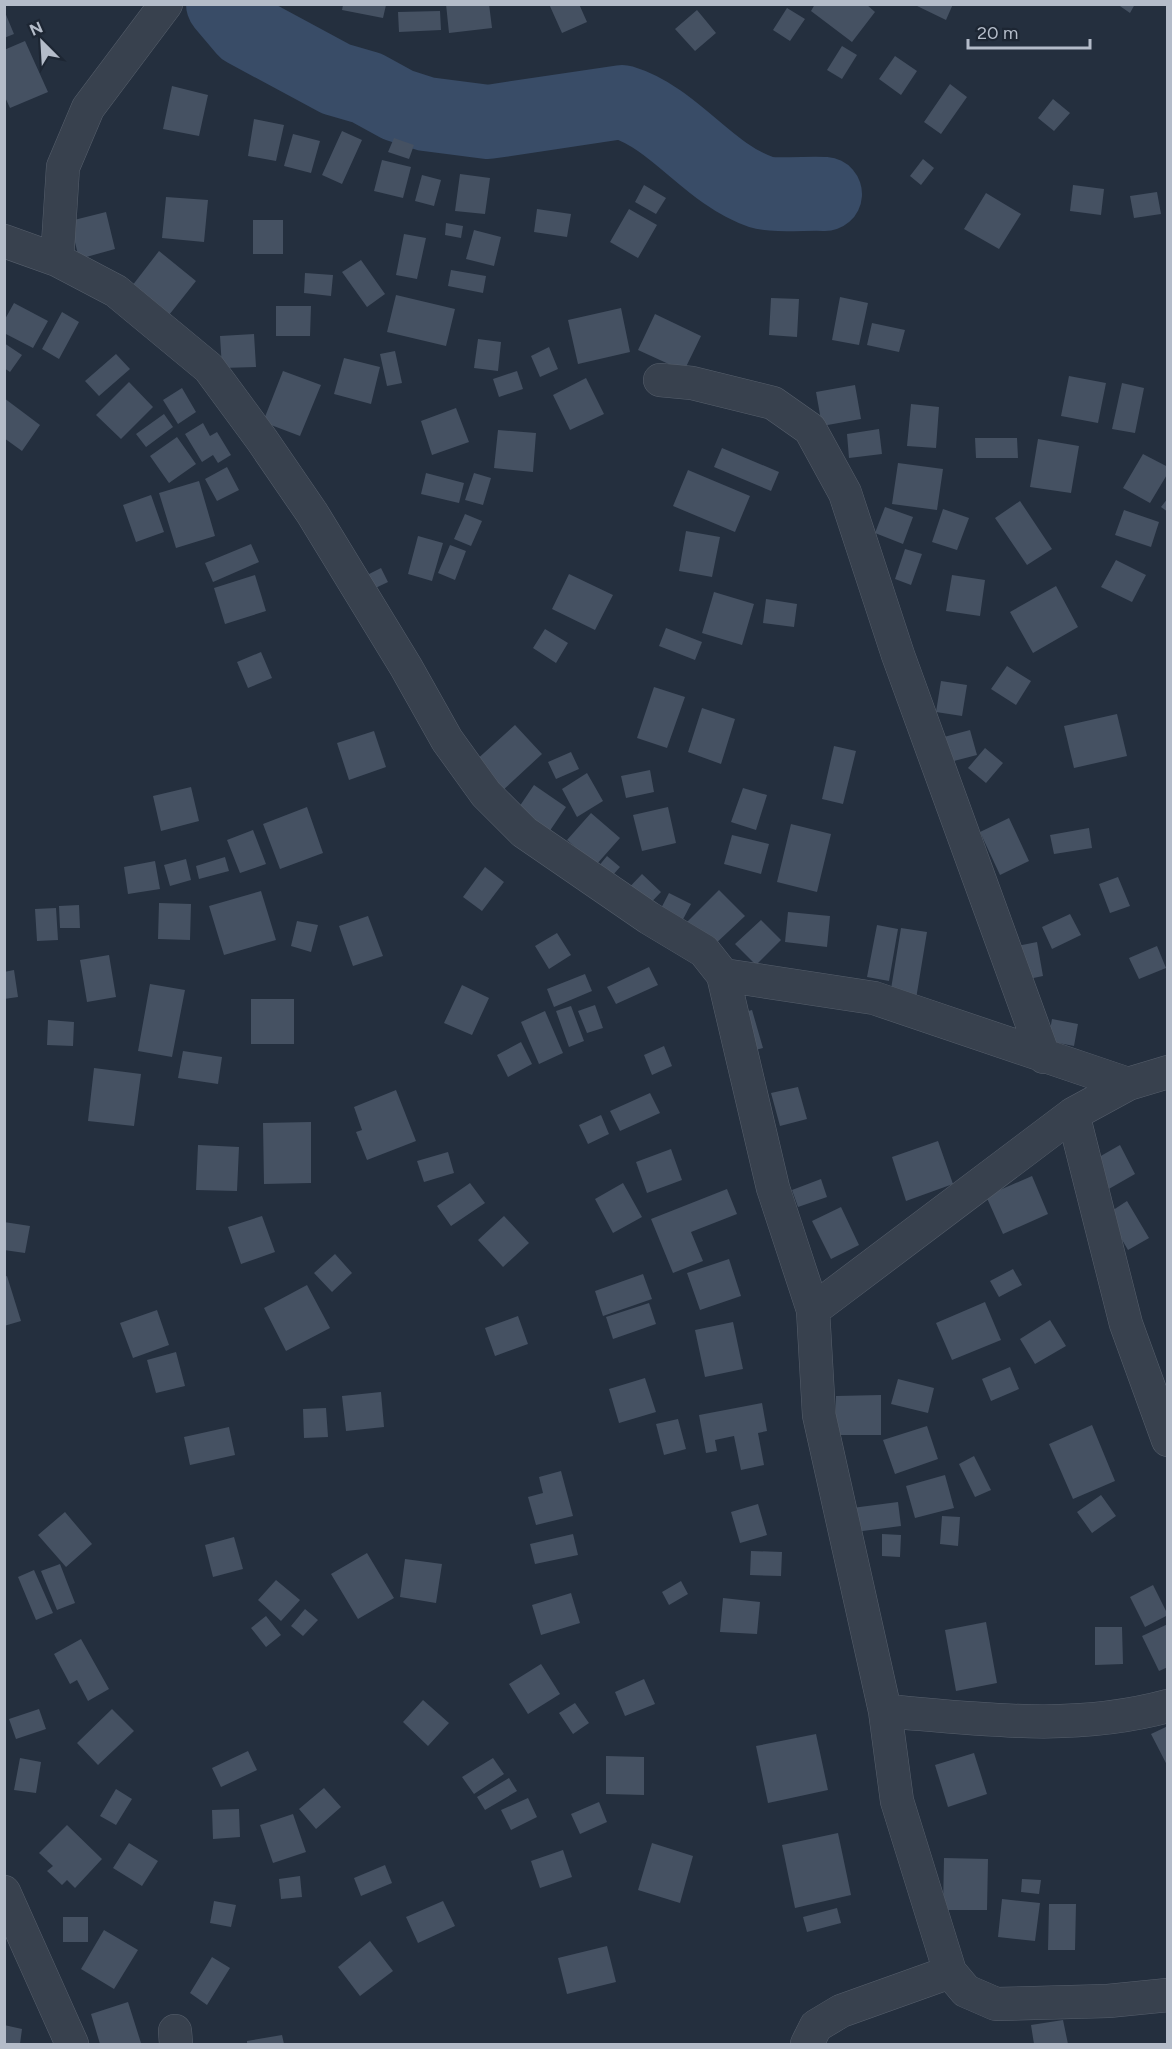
<svg xmlns="http://www.w3.org/2000/svg" width="1172" height="2049" font-family="Figtree,sans-serif">
	<rect width="100%" height="100%" fill="#242f3e"/>
	<g fill="none" stroke-linecap="round" stroke-linejoin="round">
		<path stroke="#394c67" stroke-width="74" d="M223,4l22,26 91,49 31,9 31,17 28,9 62,8 134,-20c53,16 86,72 139,90 12,4 49,1 64,2"/>
	</g>
	<path fill="#455162" d="M446,4h43l3,24 -43,5z
		M549,4h30l8,18 -25,11z
		M815,4h51l9,8 -23,30 -41,-31z
		M913,4h40l-7,16z
		M1117,4h18l-5,9z
		M343,5h43l-3,13 -41,-8z
		M787,8l18,11 -15,22 -17,-11z
		M4,10l10,24 -10,4z
		M697,10l19,23 -21,18 -20,-22z
		M440,11l1,19 -42,2 -1,-20z
		M25,41l23,51 -38,16 -6,-13v-45z
		M842,46l15,9 -15,24 -15,-9z
		M895,56l22,15 -16,24 -22,-16z
		M950,84l17,13 -26,37 -17,-12z
		M172,86l36,9 -9,41 -36,-7z
		M1053,99l17,14 -16,18 -16,-13z
		M254,119l30,6 -8,36 -28,-5z
		M342,131l20,9 -20,44 -20,-9z
		M293,134l27,7 -9,32 -27,-7z
		M394,138l20,7 -5,14 -21,-7z
		M923,159l11,9 -13,17 -11,-9z
		M382,160l29,7 -8,31 -29,-7z
		M460,174l30,4 -5,36 -30,-3z
		M422,175l19,5 -7,26 -19,-5z
		M644,185l22,13 -10,16 -21,-12z
		M1073,185l31,4 -3,26 -31,-4z
		M1157,192l4,22 -27,4 -4,-22z
		M986,193l35,21 -22,35 -35,-20z
		M166,197l42,3 -4,42 -42,-4z
		M537,209l34,5 -4,23 -33,-5z
		M629,209l28,16 -19,33 -28,-16z
		M106,212l9,37 -36,10 -9,-38z
		M253,220h30v34h-30z
		M446,223l17,3 -2,12 -16,-3z
		M474,230l27,7 -7,29 -28,-7z
		M404,234l22,4 -9,41 -21,-4z
		M159,251l37,30 -27,34 -37,-29z
		M361,260l24,34 -18,13 -25,-35z
		M451,270l35,6 -3,17 -35,-7z
		M305,273l28,2 -2,21 -27,-3z
		M396,295l59,14 -9,37 -59,-14z
		M840,297l28,6 -9,42 -27,-5z
		M771,298l28,1 -2,38 -28,-2z
		M14,303l34,18 -15,27 -29,-15v-12z
		M276,306h35l-1,30h-34z
		M621,308l9,44 -52,12 -10,-44z
		M62,312l17,10 -20,37 -17,-10z
		M655,314l46,22 -17,35 -46,-21z
		M872,323l33,7 -6,22 -32,-7z
		M254,334l2,33 -34,1 -2,-32z
		M478,339l23,3 -3,29 -24,-3z
		M4,343l18,12 -12,17 -6,-4z
		M549,347l9,22 -18,8 -9,-21z
		M395,351l7,32 -15,3 -7,-32z
		M116,354l14,15 -31,27 -14,-15z
		M344,358l36,9 -9,37 -37,-10z
		M283,371l38,14 -21,51 -37,-14z
		M517,371l6,18 -24,8 -6,-18z
		M1069,376l37,7 -8,40 -37,-7z
		M586,378l18,36 -34,16 -17,-35z
		M129,382l24,25 -32,32 -25,-24z
		M1122,383l22,5 -9,45 -23,-4z
		M855,385l6,34 -39,7 -6,-34z
		M182,388l14,24 -18,12 -15,-24z
		M4,398l36,27 -18,26 -18,-13z
		M911,404l28,3 -3,41 -29,-2z
		M456,408l13,34 -37,13 -11,-34z
		M164,414l9,13 -27,20 -10,-13z
		M203,423l7,13 7,-4 14,23 -13,8 -5,-8 -11,7 -17,-28z
		M879,429l3,25 -33,4 -2,-24z
		M498,430l38,3 -3,39 -39,-4z
		M177,437l19,27 -27,19 -19,-27z
		M975,438h42l1,20h-42z
		M1038,439l41,7 -8,47 -41,-6z
		M722,448l57,24 -8,19 -57,-24z
		M1143,454l25,13v6l-18,30 -27,-15z
		M898,463l45,6 -6,41 -45,-6z
		M227,467l12,23 -22,11 -12,-22z
		M688,470l62,26 -15,36 -62,-26z
		M426,473l38,10 -5,20 -38,-9z
		M474,473l17,5 -8,27 -18,-5z
		M199,481l16,55 -39,12 -17,-55z
		M151,495l13,37 -28,10 -13,-37z
		M1168,498v14l-7,-5z
		M1020,501l32,48 -25,16 -32,-47z
		M885,507l28,10 -10,27 -28,-11z
		M943,509l26,9 -12,32 -25,-8z
		M1124,510l35,12 -8,25 -36,-12z
		M465,514l17,7 -11,25 -17,-7z
		M686,531l34,6 -8,40 -33,-6z
		M418,536l25,7 -11,38 -24,-7z
		M251,544l8,18 -46,20 -8,-19z
		M450,545l16,6 -11,29 -17,-7z
		M905,549l17,5 -11,31 -16,-6z
		M1116,560l30,15 -14,27 -31,-15z
		M381,568l7,14 -23,11 -6,-14z
		M569,574l44,21 -18,35 -43,-21z
		M255,575l11,36 -41,13 -11,-36z
		M952,575l33,5 -5,36 -34,-5z
		M1056,586l22,41 -45,26 -23,-41z
		M714,592l40,12 -12,41 -40,-12z
		M766,599l31,5 -3,23 -31,-4z
		M666,628l36,14 -7,18 -36,-14z
		M545,629l23,14 -12,20 -23,-15z
		M261,652l11,26 -24,10 -11,-26z
		M1007,666l24,15 -15,24 -25,-16z
		M941,681l26,4 -5,31 -26,-4z
		M654,687l31,10 -18,51 -30,-10z
		M702,708l33,11 -14,45 -33,-12z
		M1117,714l10,42 -53,12 -10,-42z
		M515,725l27,29 -41,38 -27,-30z
		M970,730l7,25 -27,7 -6,-25z
		M374,731l12,36 -37,13 -12,-37z
		M834,746l22,5 -13,53 -21,-5z
		M985,748l18,15 -17,20 -18,-15z
		M571,752l8,17 -23,10 -8,-17z
		M650,770l4,22 -28,6 -5,-22z
		M587,773l16,28 -26,16 -15,-28z
		M534,785l32,22 -21,31 -32,-22z
		M191,787l8,34 -38,10 -8,-35z
		M743,788l24,7 -11,35 -25,-8z
		M307,807l16,46 -43,16 -17,-45z
		M668,807l8,36 -34,8 -9,-36z
		M591,813l29,25 -24,27 -29,-25z
		M1009,818l20,43 -29,14 -20,-43z
		M791,824l40,10 -14,58 -40,-10z
		M1089,828l3,20 -38,6 -4,-19z
		M253,830l13,34 -26,9 -13,-33z
		M732,835l37,9 -8,30 -37,-10z
		M607,856l13,11 -15,17 -12,-11z
		M225,857l4,14 -30,8 -3,-13z
		M186,859l5,21 -21,6 -6,-21z
		M155,861l5,28 -32,5 -4,-27z
		M485,867l19,15 -22,29 -19,-14z
		M642,874l19,18 -19,20 -19,-18z
		M1118,877l12,29 -20,7 -11,-29z
		M719,890l26,26 -33,31 -25,-25z
		M261,891l15,49 -52,15 -15,-49z
		M669,893l22,11 -13,25 -22,-11z
		M159,903l32,1 -1,36 -32,-1z
		M79,905l1,23h-20l-1,-22z
		M56,908l2,32 -21,1 -2,-32z
		M788,912l42,4 -3,31 -42,-5z
		M1070,914l11,21 -29,14 -10,-22z
		M368,916l15,40 -30,10 -14,-40z
		M761,920l20,20 -25,25 -21,-21z
		M297,921l21,4 -7,27 -20,-6z
		M877,925l21,4 -9,52 -22,-4z
		M901,928l26,4 -11,67 -26,-4z
		M557,933l14,22 -22,14 -14,-23z
		M1037,942l6,34 -24,5 -7,-34z
		M1157,946l9,22 -27,11 -10,-21z
		M109,955l7,42 -29,5 -7,-42z
		M649,967l9,18 -42,19 -9,-17z
		M14,970l4,27 -14,2v-27z
		M585,974l7,17 -38,16 -7,-18z
		M150,984l35,6 -13,67 -34,-6z
		M462,985l27,13 -17,37 -28,-12z
		M251,999h43v45h-43z
		M595,1005l8,23 -16,5 -9,-22z
		M571,1006l13,35 -15,6 -13,-36z
		M752,1010l11,38 -19,5 -11,-38z
		M545,1011l18,42 -24,11 -18,-42z
		M1052,1019l26,5 -4,22 -26,-5z
		M48,1020l26,2 -1,24 -26,-1z
		M521,1042l11,22 -24,13 -11,-22z
		M664,1046l8,20 -20,9 -8,-20z
		M183,1051l39,6 -4,27 -40,-6z
		M94,1068l47,6 -7,52 -46,-5z
		M798,1087l9,32 -27,7 -9,-33z
		M396,1090l20,51 -49,19 -11,-28 6,-2 -8,-23z
		M650,1093l10,20 -40,18 -10,-20z
		M601,1115l8,19 -21,10 -9,-19z
		M311,1122v61l-47,1 -1,-61z
		M938,1141l15,43 -47,17 -14,-44z
		M198,1145l41,2 -2,44 -41,-1z
		M1120,1145l15,29 -28,16 -15,-29z
		M671,1149l11,31 -35,13 -11,-31z
		M448,1152l6,21 -30,9 -7,-21z
		M1032,1176l16,38 -45,20 -17,-38z
		M821,1179l6,18 -29,10 -6,-17z
		M470,1183l15,20 -34,23 -14,-20z
		M623,1183l19,34 -29,16 -18,-34z
		M727,1189l10,25 -46,18 12,29 -30,12 -22,-54z
		M1127,1201l22,37 -21,12 -21,-36z
		M841,1207l18,38 -28,14 -19,-38z
		M262,1216l13,36 -34,12 -13,-37z
		M504,1216l25,27 -26,24 -25,-27z
		M4,1222l26,4 -5,27 -21,-3z
		M335,1254l17,19 -20,19 -18,-19z
		M729,1259l12,37 -41,14 -13,-37z
		M1013,1269l9,16 -23,12 -9,-16z
		M643,1274l9,25 -49,17 -8,-25z
		M7,1276l14,45 -17,5v-49z
		M307,1285l23,43 -44,23 -22,-43z
		M985,1302l16,38 -49,20 -16,-37z
		M649,1303l7,21 -43,15 -7,-22z
		M157,1310l12,35 -36,13 -13,-35z
		M518,1316l10,28 -33,12 -10,-28z
		M1050,1320l16,26 -31,18 -15,-25z
		M733,1322l10,47 -38,8 -10,-47z
		M176,1352l9,34 -29,7 -9,-33z
		M1010,1367l9,22 -28,12 -9,-22z
		M645,1378l11,34 -37,11 -10,-34z
		M898,1379l36,9 -6,25 -37,-9z
		M381,1392l3,35 -38,4 -4,-35z
		M881,1395v40h-45v-39z
		M762,1403l5,28 -9,2 6,32 -23,5 -7,-34 -19,4 2,11 -11,2 -7,-38z
		M326,1408l2,29 -24,1 -1,-29z
		M678,1419l8,30 -22,6 -8,-31z
		M1092,1425l23,56 -42,18 -24,-55z
		M927,1426l11,33 -43,15 -12,-34z
		M229,1427l6,28 -45,10 -6,-28z
		M974,1456l17,34 -16,7 -16,-33z
		M561,1471l12,45 -37,9 -8,-28 15,-4 -4,-16z
		M945,1475l9,33 -39,10 -9,-32z
		M1101,1495l15,21 -24,17 -15,-21z
		M898,1502l3,24 -46,6 -3,-24z
		M758,1504l9,31 -27,8 -9,-31z
		M65,1512l27,32 -26,23 -28,-32z
		M942,1516l18,1 -2,29 -18,-2z
		M573,1534l5,21 -43,9 -5,-20z
		M882,1534l19,1 -1,22 -18,-1z
		M234,1537l9,32 -30,8 -8,-32z
		M751,1551l31,1 -1,24 -31,-1z
		M367,1553l27,45 -36,21 -27,-45z
		M405,1559l37,5 -6,39 -36,-6z
		M60,1564l15,39 -18,7 -16,-39z
		M34,1570l19,43 -17,7 -18,-43z
		M276,1580l24,20 -19,21 -23,-21z
		M681,1581l7,13 -19,11 -7,-13z
		M1153,1585l15,30 -23,12 -15,-30z
		M571,1593l9,30 -39,12 -9,-30z
		M723,1598l37,4 -3,32 -37,-2z
		M305,1609l13,11 -15,16 -12,-10z
		M266,1616l15,19 -15,12 -15,-19z
		M986,1622l11,61 -41,8 -11,-61z
		M1168,1624v43l-9,4 -17,-35z
		M1095,1627h27l1,37 -28,1z
		M81,1639l28,50 -21,12 -11,-21 -7,4 -16,-30z
		M541,1664l19,30 -32,20 -19,-30z
		M644,1679l11,25 -30,12 -10,-24z
		M423,1700l26,23 -21,23 -25,-24z
		M575,1703l14,20 -16,11 -14,-21z
		M39,1709l7,20 -30,10 -7,-20z
		M112,1709l22,22 -36,34 -21,-22z
		M1168,1726v41l-17,-33z
		M816,1734l12,56 -60,13 -12,-57z
		M248,1751l9,19 -36,17 -9,-19z
		M974,1753l13,41 -39,13 -13,-42z
		M606,1756l38,1v38l-38,-1z
		M20,1758l21,4 -5,31 -22,-3z
		M493,1758l11,16 -30,20 -12,-17z
		M509,1778l8,13 -32,19 -8,-13z
		M324,1788l17,19 -25,22 -17,-20z
		M116,1789l16,10 -16,26 -16,-9z
		M528,1798l9,19 -26,13 -10,-20z
		M599,1802l8,20 -27,12 -9,-20z
		M239,1809l1,28 -27,2 -1,-29z
		M293,1814l13,38 -33,11 -13,-38z
		M67,1825l35,34 -27,29 -8,-8 -5,5 -15,-14 6,-5 -14,-13z
		M838,1833l13,62 -56,13 -13,-63z
		M129,1843l29,18 -16,25 -29,-18z
		M652,1843l41,13 -13,47 -42,-13z
		M563,1850l9,27 -32,11 -9,-27z
		M944,1858l44,1 -1,51h-44z
		M385,1865l7,18 -31,13 -7,-18z
		M300,1876l2,21 -21,2 -2,-20z
		M1022,1879l19,1 -2,14 -18,-2z
		M1002,1899l38,4 -5,38 -37,-4z
		M214,1901l22,4 -5,22 -21,-4z
		M443,1901l12,25 -37,17 -12,-26z
		M1049,1904h27l-1,46h-27z
		M837,1908l4,15 -34,9 -4,-15z
		M63,1917h25v25h-25z
		M104,1930l34,20 -24,39 -33,-20z
		M370,1941l23,30 -33,25 -22,-29z
		M607,1946l9,36 -49,12 -9,-36z
		M212,1957l18,11 -23,37 -17,-12z
		M128,2002l13,41 -41,1 -9,-30z
		M1063,2020l5,24h-34l-3,-19z
		M4,2025l18,4 -2,15h-16z
		M282,2035l2,9h-37v-3z"/>
	<g fill="none" stroke-linecap="round" stroke-linejoin="round">
		<g stroke="#565f6c" stroke-width="34">
			<path id="street" d="M4,241l53,19 59,31 93,77 53,72 50,73 94,154 41,73 39,54 38,38 125,86 55,33 19,24 50,213 40,122 6,105 66,296 12,90 53,171 16,19 30,13 112,-3 60,-6
				M57,260l6,-93 25,-59 78,-104
				M660,380l32,3 81,20 37,26 35,64 53,162 146,402
				M723,975l151,23 254,86 40,-12
				M1073,1114l53,210 42,116
				M813,1310l260,-196 55,-30
				M885,1711c97,8 187,21 283,-5
				M4,1892l68,152
				M175,2031l1,13
				M807,2044l9,-18 25,-15 109,-39"/>
		</g>
		<use href="#street" stroke="#38414e" stroke-width="33"/>
	</g>
	<rect width="1172" height="2049" fill="none" stroke="#b4bcc9" stroke-width="12"/>
	<g transform="translate(42 42) rotate(336)" stroke="#1d2633" stroke-width="4.5" paint-order="stroke">
	<path d="M0-4.5L10 22L0 15L-10 22Z" fill="#b4bcc9"/>
	<text y="-9" font-size="16" font-weight="bold" text-anchor="middle" fill="#b4bcc9">N</text>
	</g>
	<path d="M968 39v9h122v-9" fill="none" stroke="#b4bcc9" stroke-width="3"/>
	<text x="977" y="39" font-size="18" fill="#b4bcc9" stroke="#1d2633" stroke-width="4.5" paint-order="stroke">20 m</text>
</svg>
